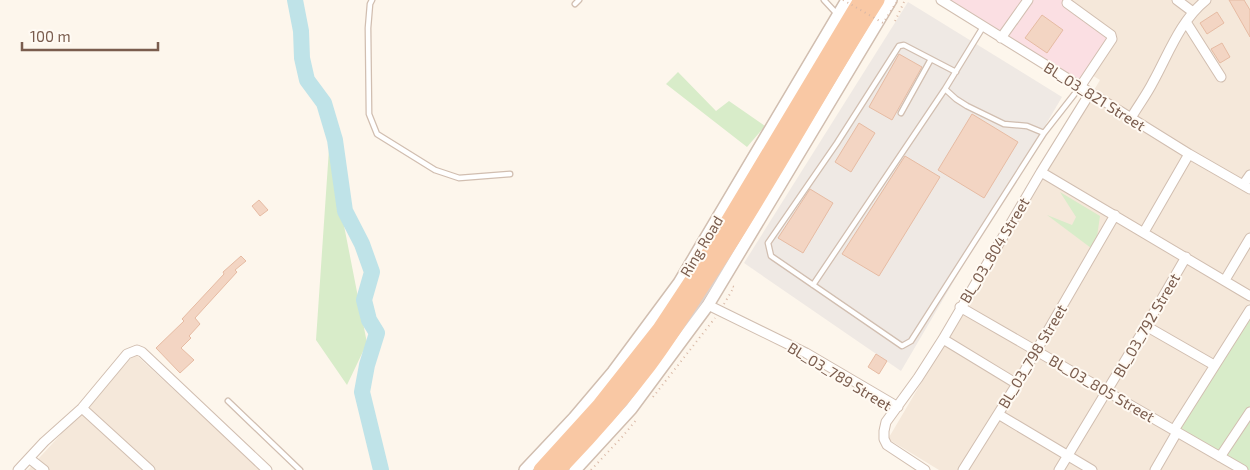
<svg xmlns="http://www.w3.org/2000/svg" width="1250" height="470" font-family="'Exo 2',sans-serif">
	<rect width="100%" height="100%" fill="#fdf6ec"/>
	<path fill="#f5e8da" d="M967,0h283v470h-311l-51,-31 212,-359z
		M135,354l126,116h-233z"/>
	<path fill="#efe9e4" d="M908,2l154,95 -161,274 -157,-108z"/>
	<path fill="#fbdfe3" d="M947,0h122l43,39 -32,41z"/>
	<path fill="#d8ecc9" d="M678,72l38,39 13,-10 36,25 -18,21 -81,-63z
		M329,149l38,194 -20,42 -31,-45z
		M1060,192l40,24 -5,35 -48,-36 25,10 4,-8z
		M1250,304v166h-9l-67,-38z"/>
	<g fill="none" stroke-linecap="round" stroke-linejoin="round">
		<path stroke="#bfe3e8" stroke-width="16" d="M295,0l6,31 1,27 5,22 17,23 11,37 10,71 17,33 10,28 -8,28 5,20 8,13 -10,32 -5,27 19,78"/>
	</g>
	<path fill="#f3d5c3" stroke="#e6bba3" d="M1229,0h15l6,10v27z
		M1217,12l7,11 -17,11 -7,-11z
		M1042,15l21,15 -16,23 -22,-15z
		M1222,43l8,14 -10,6 -9,-14z
		M899,54l23,13 -30,53 -23,-13z
		M972,114l46,28 -34,56 -46,-28z
		M859,123l16,10 -24,39 -16,-10z
		M905,156l35,21 -61,99 -37,-22z
		M810,189l23,14 -30,50 -25,-15z
		M259,200l9,10 -8,6 -8,-10z
		M241,256l5,5 -11,9 2,2 -42,46 5,6 -11,12 2,2 -10,10 13,12 -14,13 -24,-25 28,-27 -2,-2 42,-45 -1,-2z
		M876,354l11,7 -8,13 -11,-7z"/>
	<g fill="none" stroke-linecap="round" stroke-linejoin="round">
		<g stroke="#d1beb0" stroke-width="7">
			<path id="service" d="M372,0l-2,4 -2,24 1,86 8,20 58,36 24,8 51,-4
				M824,0l13,14
				M575,4l4,-4
				M983,27l-38,62 11,10 11,7 37,18 23,2 17,7
				M956,72l-52,-27 -5,1 -62,97 -69,100 3,13 131,90 9,-5 133,-208 36,-46
				M901,113l30,-54
				M813,285l132,-196
				M228,401l72,69"/>
		</g>
		<g stroke="#d1beb0" stroke-width="11">
			<path id="minor" d="M941,0l248,154 61,35
				M1177,0l16,12
				M1067,3l44,32 1,4 -32,48
				M1186,22l35,55
				M1001,38l27,-38
				M1131,118c7,-12 16,-24 22,-36 16,-29 27,-61 53,-82
				M1041,172l209,124
				M1243,185l7,-10
				M1144,232l45,-78
				M1225,280l25,-42
				M708,305l98,48 92,54
				M960,307l283,163
				M1146,326l68,39
				M943,339l74,45
				M82,408l68,62
				M998,414l94,56
				M1174,430l76,-120
				M1220,457l30,-45
				M30,459l14,11
				M18,470l26,-28 38,-34 45,-54 10,-4 5,2 125,118
				M925,470l-38,-25 -3,-6v-8l2,-9 32,-44 25,-39 98,-167 49,-79
				M963,470l54,-86 98,-169
				M1059,470l87,-144 40,-69
				M1155,470l22,-38"/>
		</g>
		<g stroke="#d1beb0" stroke-width="14">
			<path id="tertiary" d="M525,470l49,-52 39,-46 66,-89 168,-283
				M575,470l56,-61 77,-104 183,-305"/>
		</g>
		<g stroke="#dad1cd" stroke-width="18">
			<path id="trunk" d="M541,470l59,-65 60,-76 39,-59 162,-270
				M558,470c32,-33 63,-68 91,-105 21,-28 40,-59 59,-88 60,-90 111,-186 169,-277"/>
		</g>
		<path stroke="#d9b8a5" stroke-width="2" stroke-dasharray="1 4" stroke-linecap="butt" d="M895,21l10,-21
			M724,304l10,-17 -4,-2
			M653,397l62,-79
			M591,470l32,-34 14,-17"/>
		<use href="#service" stroke="#fff" stroke-width="4.5"/>
		<use href="#minor" stroke="#fff" stroke-width="9"/>
		<use href="#tertiary" stroke="#fff" stroke-width="11"/>
		<use href="#trunk" stroke="#f9c8a4" stroke-width="15"/>
		<path stroke="#d9b8a5" stroke-width="2" stroke-dasharray="1 4" stroke-linecap="butt" d="M843,0l40,23 15,-23"/>
	</g>
	<g text-anchor="middle" dominant-baseline="central" stroke-width="4" stroke-linejoin="round" paint-order="stroke">
		<g font-size="15" fill="#7a5c4d" stroke="#fffaf3">
			<text transform="translate(1095 96) rotate(32)">BL_03_821 Street</text>
			<text transform="translate(701 246) rotate(-59)">Ring Road</text>
			<text transform="translate(994 250) rotate(-59)">BL_03_804 Street</text>
			<text transform="translate(1146 325) rotate(-60)">BL_03_792 Street</text>
			<text transform="translate(1032 356) rotate(-59)">BL_03_798 Street</text>
			<text transform="translate(840 376) rotate(31)">BL_03_789 Street</text>
			<text transform="translate(1102 388) rotate(30)">BL_03_805 Street</text>
		</g>
	</g>
	<path d="M22 42v8h136v-8" fill="none" stroke="#7a5c4d" stroke-width="2.5"/>
	<text x="30" y="42" font-size="15" fill="#7a5c4d" stroke="#fffaf3" stroke-width="4" paint-order="stroke">100 m</text>
</svg>
